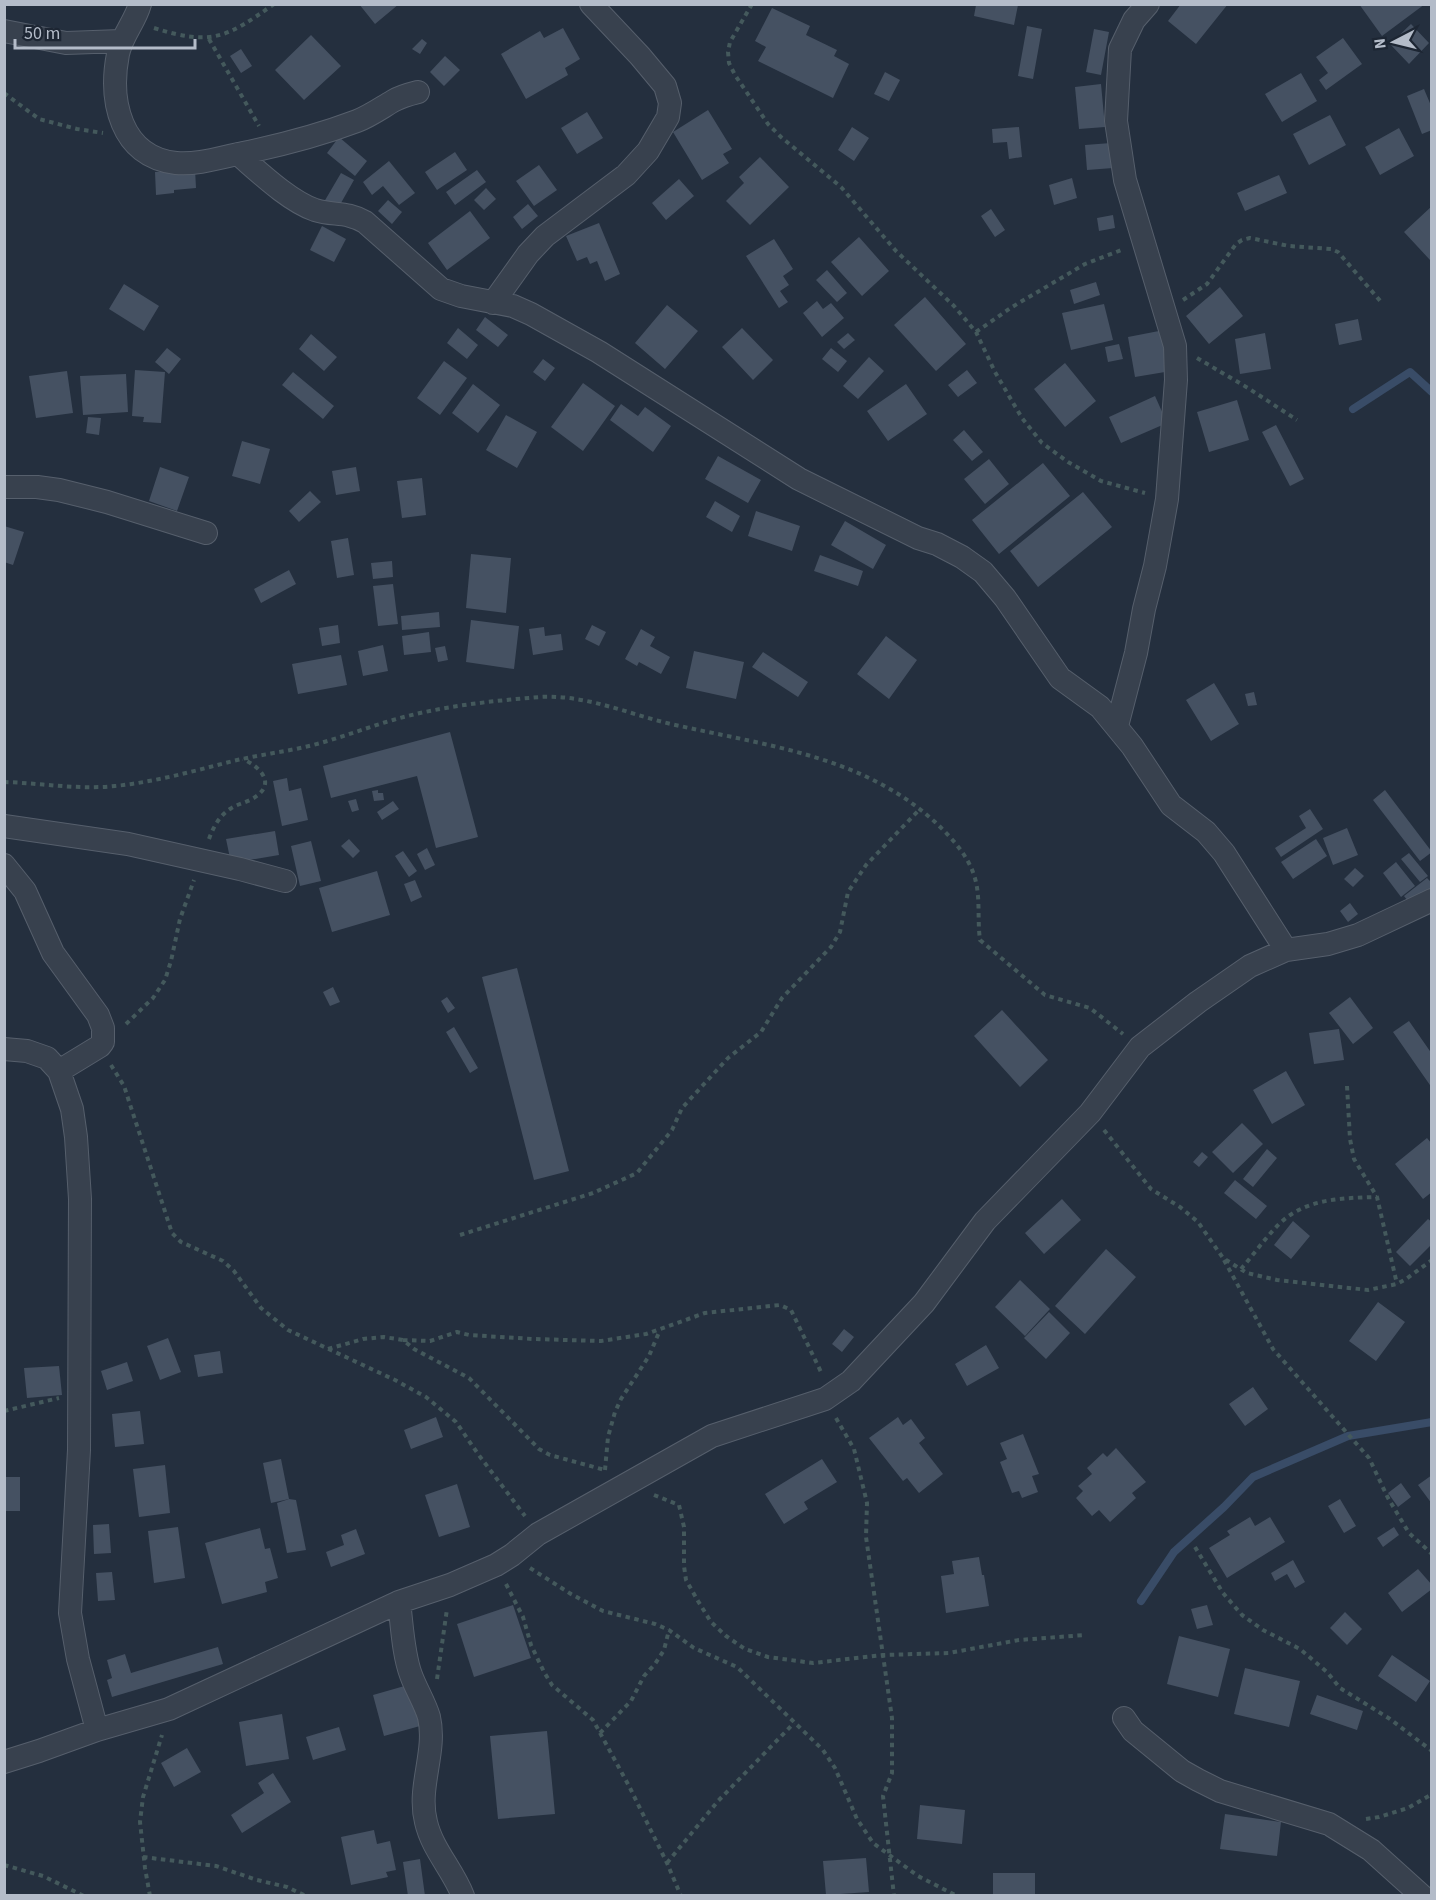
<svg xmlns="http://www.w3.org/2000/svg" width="1436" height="1900" font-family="'Source Sans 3',sans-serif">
	<rect width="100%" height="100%" fill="#242f3e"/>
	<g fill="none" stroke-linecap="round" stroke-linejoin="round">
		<path stroke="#394c67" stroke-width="8" d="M1353,409l57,-37 22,20
			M1141,1601l33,-49 50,-45 29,-30 95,-41 84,-14"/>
	</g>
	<path fill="#455162" d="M359,4h40l-24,20z
		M1181,4h47l-32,40 -28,-23z
		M1359,4h66l-43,32z
		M976,5h42l-4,20 -40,-9z
		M772,8l38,18 -4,9 31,15 -3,6 15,8 -16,34 -75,-37 8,-14 -11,-6z
		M1411,24l18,19 -20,21 -19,-20z
		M1027,26l15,3 -9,50 -15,-3z
		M563,28l17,31 -15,9 3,7 -42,24 -25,-45 39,-23 4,7z
		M1094,29l15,3 -8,43 -15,-3z
		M311,35l30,31 -37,34 -29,-30z
		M1343,38l19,26 -36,26 -7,-10 9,-7 -12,-16z
		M422,39l5,4 -7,11 -8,-5z
		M241,49l11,17 -11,7 -11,-17z
		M445,56l15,14 -16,16 -14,-14z
		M885,72l15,8 -11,21 -15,-7z
		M1301,73l16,28 -35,21 -17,-28z
		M1101,84l4,43 -26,2 -4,-42z
		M1424,89l8,19v22l-10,4 -15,-38z
		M708,110l24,39 -9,5 6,9 -27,17 -29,-48z
		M587,112l16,26 -26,16 -16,-26z
		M1330,115l16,30 -37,20 -16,-31z
		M852,127l17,11 -15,23 -16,-11z
		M1019,127l3,30 -13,2 -2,-17 -14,1 -1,-14z
		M1399,128l15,28 -34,19 -15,-28z
		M339,137l28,24 -12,15 -28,-23z
		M1111,143l2,25 -26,2 -2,-25z
		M455,152l12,18 -30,20 -12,-18z
		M760,157l29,30 -39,38 -24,-24 18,-18 -5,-6z
		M389,161l26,32 -16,12 -16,-19 -11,9 -9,-13z
		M539,165l18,25 -23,16 -18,-25z
		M195,169l1,19 -22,2v3l-18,2 -1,-23z
		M477,170l9,12 -31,23 -9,-13z
		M341,173l13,7 -17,30 -13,-8z
		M1279,175l8,18 -42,18 -8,-18z
		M1072,178l5,20 -23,7 -5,-20z
		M679,179l15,17 -28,24 -14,-17z
		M486,188l10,11 -12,11 -10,-10z
		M388,200l14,12 -10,12 -14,-13z
		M528,204l10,12 -16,13 -9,-12z
		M1432,206v53l-2,1 -26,-28z
		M991,209l14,21 -10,7 -14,-21z
		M470,211l20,27 -43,32 -19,-27z
		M1113,215l2,13 -16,3 -2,-13z
		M599,223l21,51 -15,7 -8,-20 -7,3 -3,-7 -10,4 -11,-25z
		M322,226l24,13 -12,23 -24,-12z
		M859,237l30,34 -27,25 -31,-34z
		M774,239l19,30 -10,7 6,9 -9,6 8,11 -9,6 -33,-52z
		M827,270l20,23 -10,9 -21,-22z
		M1096,282l4,13 -26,9 -4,-14z
		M124,284l35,22 -15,25 -35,-22z
		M1220,287l23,29 -34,28 -23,-28z
		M925,297l41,47 -30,27 -42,-46z
		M817,301l6,8 8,-6 13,15 -22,19 -19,-24z
		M1104,304l9,36 -42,10 -9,-37z
		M667,305l31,26 -33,38 -30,-26z
		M485,317l23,18 -10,12 -22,-17z
		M1358,319l4,21 -23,5 -4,-21z
		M458,328l20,17 -11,14 -20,-16z
		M742,328l31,32 -20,20 -31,-33z
		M1164,330l7,41 -36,6 -7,-40z
		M848,333l7,7 -11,9 -7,-7z
		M1265,333l6,36 -31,5 -5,-35z
		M311,334l26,23 -13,14 -25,-22z
		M1119,344l4,15 -15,3 -3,-15z
		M167,348l14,11 -12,15 -14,-12z
		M831,348l16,13 -9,11 -16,-13z
		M869,357l15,14 -26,28 -15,-13z
		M543,359l12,9 -10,13 -12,-9z
		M444,361l23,17 -27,37 -23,-17z
		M1065,363l31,38 -31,26 -31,-38z
		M135,370l30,2 -4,51 -18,-1 1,-5 -12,-1z
		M967,370l10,13 -19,14 -10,-12z
		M67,371l6,42 -37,5 -7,-42z
		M293,372l41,34 -11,13 -41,-34z
		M126,374l2,38 -45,3 -3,-39z
		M583,383l32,23 -32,45 -32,-24z
		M473,384l27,21 -22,28 -26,-20z
		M906,384l21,30 -39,27 -21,-30z
		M1155,396l12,27 -46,20 -12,-26z
		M1237,400l12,40 -40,12 -12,-40z
		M621,404l17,12 7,-9 26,19 -18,26 -43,-32z
		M506,415l31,17 -20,36 -31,-18z
		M88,417l13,1 -2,17 -13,-2z
		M1276,425l28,54 -14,7 -28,-54z
		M964,430l19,22 -11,9 -19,-21z
		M242,441l28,8 -10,35 -28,-8z
		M718,456l43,24 -13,23 -43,-24z
		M989,459l20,25 -24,20 -21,-25z
		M1043,463l27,33 -71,58 -27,-34z
		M160,467l29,10 -12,34 -28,-10z
		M356,467l4,24 -24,4 -4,-24z
		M422,478l4,37 -24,3 -5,-37z
		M310,491l11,11 -22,20 -10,-11z
		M1083,492l29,35 -74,60 -28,-36z
		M715,501l25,15 -8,16 -26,-15z
		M756,511l44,15 -8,25 -44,-15z
		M845,521l41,24 -13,24 -42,-24z
		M4,526l20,6 -11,33 -9,-3z
		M348,538l6,37 -17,3 -6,-37z
		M471,554l40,4 -5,55 -40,-5z
		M820,555l43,16 -5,15 -44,-15z
		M392,561l1,16 -20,2 -2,-16z
		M289,570l7,14 -35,19 -7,-14z
		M393,584l5,40 -20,2 -5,-40z
		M439,612l1,15 -38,3 -1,-14z
		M471,620l48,6 -5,43 -48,-7z
		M338,625l2,18 -18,3 -3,-18z
		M592,625l14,7 -7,14 -14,-7z
		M544,627l1,9 16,-2 2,16 -30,5 -4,-26z
		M641,629l14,8 -5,9 20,11 -9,17 -22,-12 -2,4 -12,-7z
		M429,632l2,20 -27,3 -2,-19z
		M886,636l31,24 -28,39 -32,-25z
		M383,645l5,26 -25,5 -5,-25z
		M445,646l3,14 -10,2 -3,-14z
		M694,651l50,11 -8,37 -50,-11z
		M763,652l45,30 -10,15 -46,-30z
		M341,655l6,30 -49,9 -6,-30z
		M1214,683l25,41 -28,17 -25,-41z
		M1254,692l3,13 -9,1 -3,-12z
		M450,732l28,105 -42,11 -19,-72 -86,22 -8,-32z
		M287,778l2,13 12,-3 7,32 -26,6 -9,-45z
		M378,790v3h5l1,7 -10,1 -2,-10z
		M1385,790l47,62 -12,9 -47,-61z
		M356,799l3,11 -7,2 -4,-11z
		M393,801l6,8 -17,11 -5,-8z
		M1310,809l13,20 -42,28 -6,-9 31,-20 -7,-12z
		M1347,828l11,27 -25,10 -10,-27z
		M275,831l4,24 -48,8 -5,-24z
		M349,839l11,12 -7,7 -12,-12z
		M1316,839l11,17 -34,23 -12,-17z
		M311,841l10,40 -21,5 -9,-40z
		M427,848l8,17 -10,5 -8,-16z
		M403,851l14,20 -8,6 -14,-21z
		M1409,853l19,23 -8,6 -19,-23z
		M1396,862l19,24 -14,11 -18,-24z
		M1355,868l9,8 -11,11 -9,-8z
		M377,871l13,44 -58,17 -13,-44z
		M1427,878l5,5v5l-21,17 -7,-9z
		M415,880l7,17 -11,5 -7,-18z
		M1350,903l8,11 -10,8 -8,-11z
		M517,968l52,203 -35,9 -52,-203z
		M333,987l7,15 -10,4 -7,-14z
		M447,997l8,11 -7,5 -7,-12z
		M1350,997l23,31 -20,16 -24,-31z
		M1002,1010l46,50 -28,27 -46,-51z
		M1409,1021l23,33v34l-39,-56z
		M454,1027l24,41 -8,5 -24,-41z
		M1339,1029l5,31 -30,4 -5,-31z
		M1286,1071l19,34 -33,19 -19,-34z
		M1242,1123l21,21 -30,29 -21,-21z
		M1427,1138l5,6v48l-9,7 -28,-35z
		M1267,1149l10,9 -24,29 -10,-8z
		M1202,1152l6,5 -9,10 -6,-5z
		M1235,1180l32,26 -11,13 -32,-26z
		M1062,1199l19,21 -37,34 -19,-21z
		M1428,1219l4,3v22l-22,22 -14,-14z
		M1293,1221l17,15 -19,23 -17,-14z
		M1106,1249l30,28 -51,57 -30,-28z
		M1020,1280l30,29 -25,27 -30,-29z
		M1378,1302l27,20 -29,39 -27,-20z
		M1049,1312l21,21 -24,26 -22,-21z
		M844,1329l10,8 -12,15 -10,-8z
		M168,1338l13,34 -21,8 -13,-34z
		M986,1345l13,23 -32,18 -12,-22z
		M220,1351l3,22 -25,4 -4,-22z
		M127,1362l6,19 -26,9 -6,-19z
		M59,1366l3,29 -35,3 -3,-30z
		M1253,1387l15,22 -23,17 -16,-22z
		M140,1411l4,33 -29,3 -3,-33z
		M436,1417l7,20 -32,12 -7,-19z
		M898,1417l5,8 8,-6 14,19 -6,5 24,31 -24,19 -12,-15 -4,3 -34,-43z
		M1023,1434l16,40 -7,2 6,16 -16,6 -3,-7 -7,2 -12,-31 7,-3 -7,-16z
		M1116,1448l30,34 -14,11 4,5 -26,24 -11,-12 -7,6 -16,-18 7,-7 -5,-5 14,-12 -5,-6 16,-15 4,4z
		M281,1459l8,40 7,1 10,50 -19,3 -10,-50 12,-4 -18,4 -8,-40z
		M822,1459l15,23 -33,20 4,7 -24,15 -19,-30z
		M165,1465l5,48 -31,4 -6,-48z
		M1432,1475v29l-14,-19z
		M4,1477h16v34h-16z
		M1401,1483l10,14 -13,10 -10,-14z
		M457,1484l13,43 -31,10 -14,-42z
		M1340,1499l16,27 -12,7 -16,-27z
		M1250,1517l5,9 15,-9 15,25 -58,36 -18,-30 21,-13 -3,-4z
		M109,1524l2,29 -17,1 -1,-29z
		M178,1527l7,51 -31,5 -6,-52z
		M1394,1527l5,8 -16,12 -6,-9z
		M260,1528l5,21 5,-1 8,30 -13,4 2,10 -45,12 -17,-61z
		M356,1529l9,25 -34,13 -5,-15 18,-7 -3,-10z
		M979,1557l3,18h2l5,31 -43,7 -5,-37 13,-2 -2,-13z
		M1293,1560l12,22 -10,6 -8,-14 -12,7 -4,-8z
		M1418,1569l14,16v4l-30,23 -14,-19z
		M112,1572l3,28 -17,1 -2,-28z
		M513,1605l18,53 -57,19 -17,-53z
		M1207,1605l6,20 -16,4 -6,-20z
		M1345,1612l17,17 -15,16 -17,-17z
		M1179,1636l51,13 -12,48 -51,-13z
		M218,1647l5,17 -111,33 -5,-17 5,-2 -5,-18 18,-6 6,19z
		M1392,1655l38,26 -14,21 -38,-26z
		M1245,1668l55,13 -11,46 -55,-13z
		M408,1685l12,41 -36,10 -11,-41z
		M1317,1695l46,16 -6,19 -47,-16z
		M282,1714l7,45 -43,7 -7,-44z
		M339,1727l7,23 -33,10 -7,-23z
		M547,1731l8,83 -57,5 -8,-83z
		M187,1748l14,24 -27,15 -13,-24z
		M273,1773l18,29 -49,31 -11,-18 33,-22 -6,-10z
		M920,1805l45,5 -3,34 -45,-5z
		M1225,1814l56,8 -4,34 -57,-7z
		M374,1830l3,14 13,-3 6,29 -10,2 2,5 -37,8 -10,-48z
		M866,1858l3,34 -43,3 -3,-34z
		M420,1859l5,37h-17l-5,-34z
		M993,1873h42v23h-42z"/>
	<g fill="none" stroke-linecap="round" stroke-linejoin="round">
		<g stroke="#565f6c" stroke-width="24">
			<path id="minor" d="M140,4c-5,18 -18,31 -22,50 -9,46 2,103 58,109 22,2 46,-6 67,-10 39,-8 77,-18 114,-32 13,-5 24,-13 36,-20 7,-4 17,-7 25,-9
				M4,31l62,12 55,-2
				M238,154c21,18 51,47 77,56 19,6 31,1 50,12l76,67 20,7 52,10 18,8 68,38 200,127 119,59 19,6 25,13 21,15 22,26 55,80 40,29 32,39 39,59 35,27 18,21 62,97
				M493,303l35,-49 17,-18 81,-61 22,-24 20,-34 2,-14 -5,-17 -25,-30 -49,-52
				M4,487h33l22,3 48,12 99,31
				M1117,726l19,-73 8,-44 11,-43 12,-67 9,-119 -1,-34 -50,-166 -9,-59 4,-72 14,-29 14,-16
				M4,826l124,18 112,25 45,12
				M4,865l21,26 28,62 45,62 5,13v14l-3,4 -41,25
				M4,1049l23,2 20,7 12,13 13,38 4,28 4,62 -1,251 -9,163 8,46 19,71
				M399,1602c3,22 4,52 12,73 5,14 14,28 18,42 8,35 -12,70 -3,105 6,27 27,48 37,74
				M1124,1718l9,13 49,40 16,9 22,11 109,33 42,26 51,46
				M4,1762l35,-11 58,-21 72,-21 230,-107 51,-17 46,-20 16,-10 26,-21 174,-98 113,-37 26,-18 73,-78 61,-82 105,-108 50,-66 58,-45 52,-36 36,-16 42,-6 30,-9 74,-35"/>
		</g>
		<path stroke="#44595c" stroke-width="4" stroke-dasharray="4.5 4.5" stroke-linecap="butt" d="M752,4l-22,38 -2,10 1,11 6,12 33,49 13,13 60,50 55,64 58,55 22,26 19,40 14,24 13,22 20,25 26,19 33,19 44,12
			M154,28c58,18 72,10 120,-24
			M209,39l50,87
			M4,93l35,26 38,10 26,4
			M1183,300l24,-16 29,-40 6,-4 8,-2 39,8 42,3 7,3 44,51
			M976,332l36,-25 73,-43 39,-15
			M1197,358l51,30 49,32
			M4,782c37,1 74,8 111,4 40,-4 79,-15 118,-25 25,-6 51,-9 76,-15 29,-7 56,-18 84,-26 48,-14 98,-19 147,-23 48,-3 95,20 140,29 90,20 184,31 255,96 15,14 32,32 39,53 7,21 3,43 6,65l65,55 45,13 33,26
			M209,839c4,-11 10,-23 21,-30 7,-5 15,-6 22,-10 25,-14 10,-31 -9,-40
			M126,1024l27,-26 12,-18 6,-19 9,-42 14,-39
			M111,1065l13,21 48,147 9,9 42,19 11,10 27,37 27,22 107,50 31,17 30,25 22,32 47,62
			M1347,1086l3,53 4,20 23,38 20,87
			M1104,1130l47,59 29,18 18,15 25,36 24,15 30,7 91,10 29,-6 9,-5 26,-19
			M460,1235l133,-42 44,-20 35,-43 10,-22 46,-50 33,-26 21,-34 49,-51 9,-15 8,-40 18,-27 54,-56
			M1224,1260l49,89 96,109 19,40 21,35 23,21
			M1241,1269c13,-15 25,-32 39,-46 27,-25 63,-25 97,-26
			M403,1340l27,1 27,-9 12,3 64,4 68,2 45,-7 59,-21 75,-8 11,5 31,64
			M328,1349l35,-10 21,-2 19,3 11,9 55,29 70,71 11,6 55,15
			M4,1411l55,-13
			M836,1418l18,31 13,54 -1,34 26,181v55l-9,23 11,100
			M605,1470l3,-33 7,-25 6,-13 28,-43 11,-26
			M654,1495l25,10 5,22v39l2,14 12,21 13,21 15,14 19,13 23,8 45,6 70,-8 66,-2 70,-13 66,-5
			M1195,1547l28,46 19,22 21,15 37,19 27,23 13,16 50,31 42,32
			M530,1568l41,26 32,17 52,13 14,6 25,18 43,19 86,83 12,18 22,51 16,24 45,33 39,20
			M506,1584l17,33 8,28 13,27 8,13 41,35 36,66 38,77 14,33
			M437,1679l10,-70
			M600,1733l31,-32 13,-25 11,-12 9,-14 5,-20
			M1366,1819l13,-2 29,-9 24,-14
			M143,1857l73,9 41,14 30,7 19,9
			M667,1863l51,-62 76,-78
			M4,1865l39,11 41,20
			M150,1896l-5,-28 -5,-46 3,-25 19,-62"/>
		<use href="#minor" stroke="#38414e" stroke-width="22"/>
	</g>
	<rect width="1436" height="1900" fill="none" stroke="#b4bcc9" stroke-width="12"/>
	<g transform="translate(1394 42) rotate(263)" stroke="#1d2633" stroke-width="4.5" paint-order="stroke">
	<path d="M0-4.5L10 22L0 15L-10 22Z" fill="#b4bcc9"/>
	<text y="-9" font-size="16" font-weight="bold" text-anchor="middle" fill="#b4bcc9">N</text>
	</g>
	<path d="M15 39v9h180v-9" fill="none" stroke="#b4bcc9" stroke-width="3"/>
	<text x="24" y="39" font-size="18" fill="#b4bcc9" stroke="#1d2633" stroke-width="4.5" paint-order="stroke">50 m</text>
</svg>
